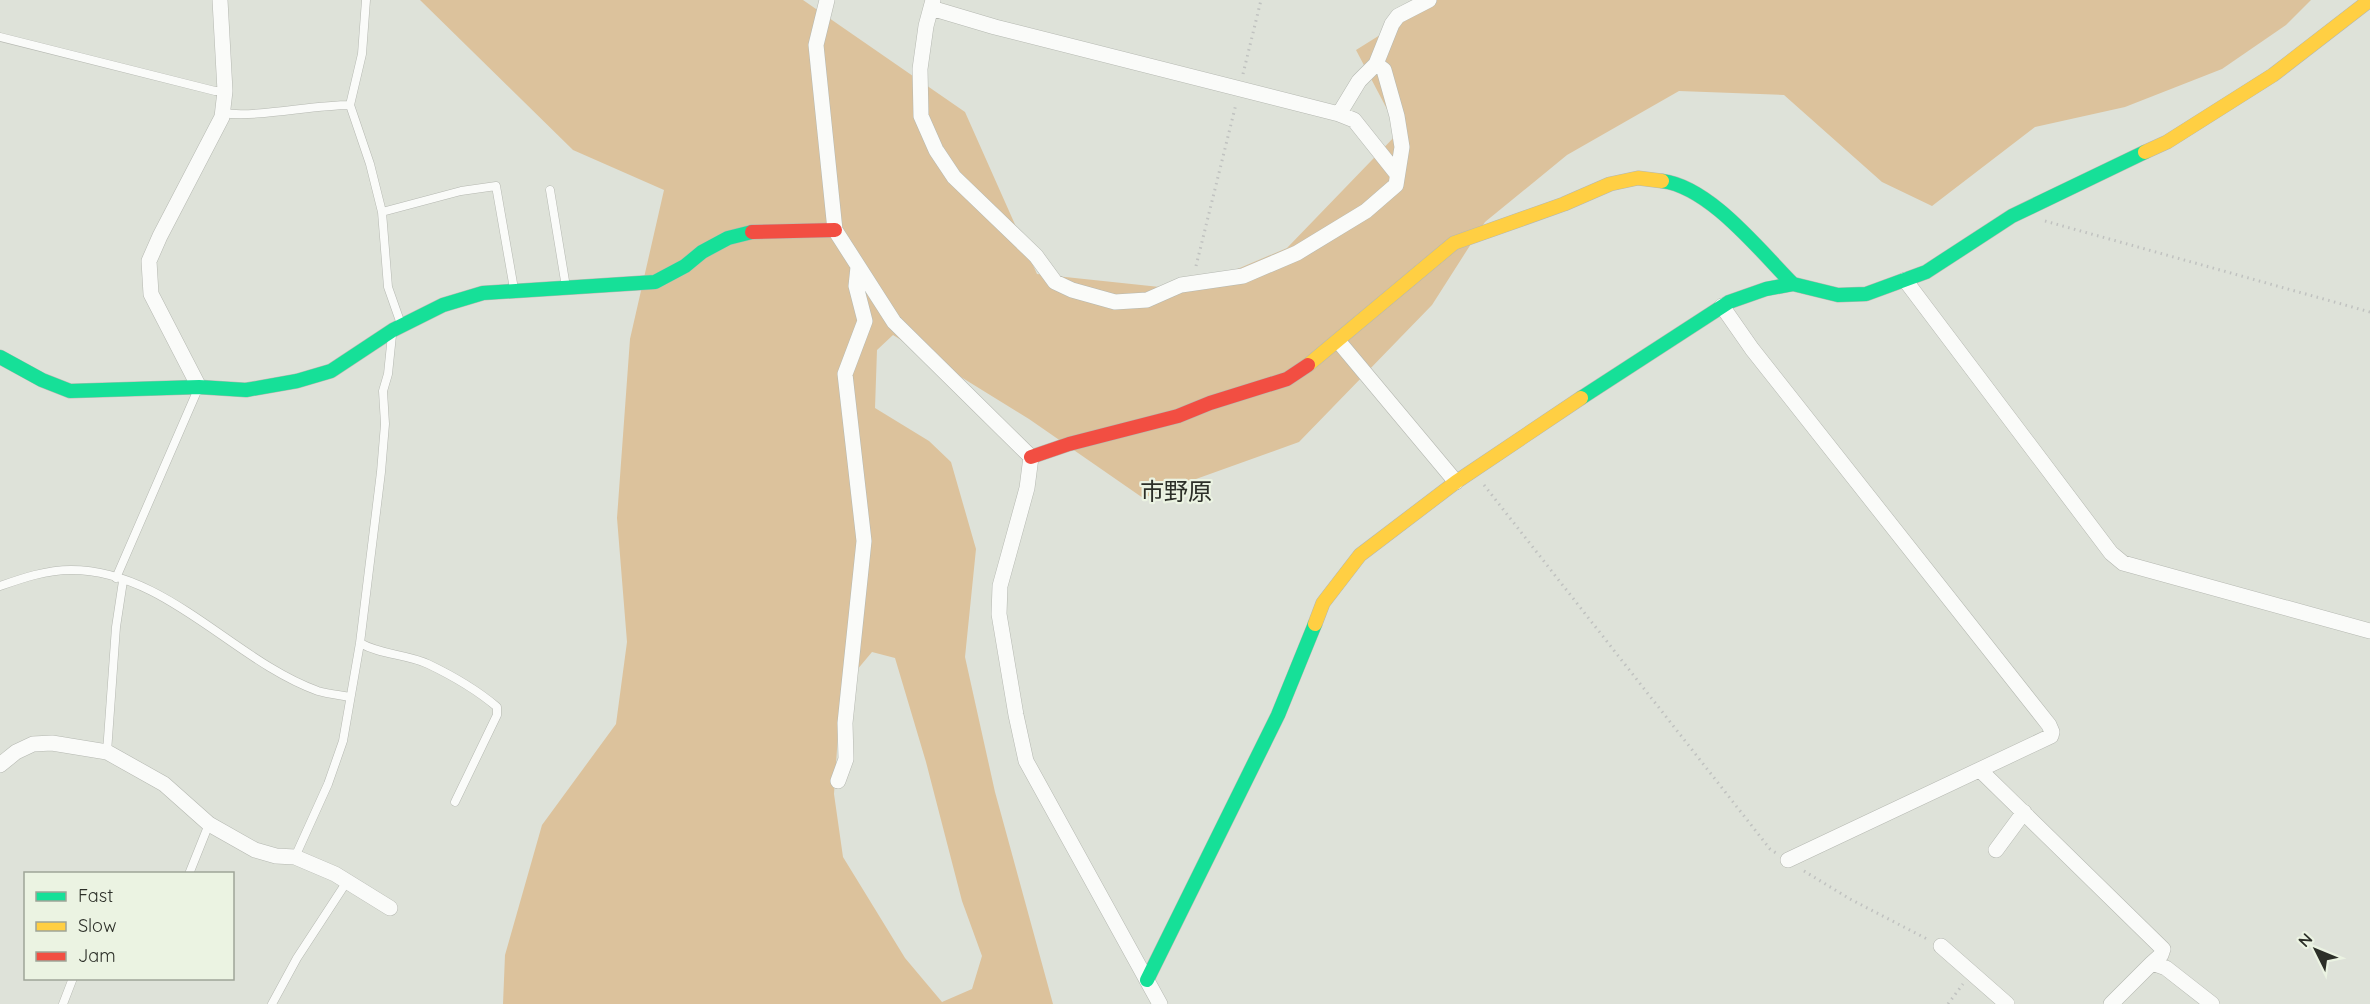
<svg xmlns="http://www.w3.org/2000/svg" width="2370" height="1004" font-family="Quicksand,'Noto Sans JP',sans-serif">
	<rect width="100%" height="100%" fill="#dee2d9"/>
	<path fill="#dcc29c" fill-rule="evenodd" d="M420,0h383l162,112 72,162 151,16 99,-42 112,-116 -43,-82 80,-50h875l-25,25 -64,44 -97,38 -90,20 -103,79 -50,-24 -98,-87 -105,-4 -112,64 -82,67 -53,83 -133,137 -156,56 -114,-79 -136,-84 -16,15 -2,58 54,33 22,21 25,87 -11,108 30,135 58,212h-550l2,-49 37,-130 74,-101 11,-82 -10,-124 13,-179 34,-149 -91,-40zM872,652l23,6 31,104 36,139 20,55 -10,33 -30,13 -37,-44 -62,-101 -9,-63 7,-105z"/>
	<g fill="none" stroke-linecap="round" stroke-linejoin="round">
		<g stroke="#b5b8b1" stroke-width="9">
			<path id="lane" d="M366,0l-4,54 -12,51 20,59 12,48 6,75 13,37
				M0,37l215,54h10
				M222,113c37,5 88,-8 128,-8
				M550,190l16,97
				M382,212l79,-21 35,-5 18,103
				M116,578l82,-189
				M0,586c23,-8 46,-16 71,-16 95,0 163,91 247,121 10,3 21,4 32,6
				M360,643c21,12 46,11 68,21 23,11 49,26 69,43v8l-42,87
				M107,752l9,-125 7,-46
				M295,857l33,-73 15,-43 17,-98 21,-171 4,-48 -2,-33 5,-17 4,-39
				M189,874l20,-50
				M63,1004l10,-26
				M272,1004l25,-46 49,-75"/>
		</g>
		<g stroke="#b5b8b1" stroke-width="16">
			<path id="street" d="M827,0l-11,45 19,185 59,92 137,135 -4,31 -27,98 -1,28 17,101 10,46 134,243
				M933,0l-7,26 -6,43 1,47 15,34 18,27 82,79 19,26 17,8 43,12 32,-2 34,-15 62,-9 54,-23 69,-42 30,-26 6,-38 -5,-31 -13,-46 -8,-6
				M931,8l64,19 344,87 15,6 43,54
				M1339,114l20,-33 17,-17 16,-40 6,-8 31,-16
				M1905,280l206,273 12,10 247,68
				M1722,306l30,43 297,376 3,7 -1,4 -263,124
				M1339,342l117,140
				M199,387l-48,-93 -2,-33 11,-25 62,-119 3,-26 -5,-91
				M0,765l16,-13 17,-8 19,-1 55,9 57,32 45,40 46,26 21,6 19,1 40,17 55,34
				M1981,771l182,178 -2,6 -9,8
				M838,781l8,-22 -1,-36 19,-182 -19,-167 20,-53 -9,-35 2,-19
				M1996,850l28,-38
				M1941,946l66,58
				M2111,1004l41,-41 14,5 46,36"/>
		</g>
		<g stroke="#b5b8b1" stroke-width="15">
			<path id="fast" d="M1662,181c48,6 97,69 131,103
				M0,357l42,23 28,11 129,-4 47,3 51,-9 34,-10 62,-41 50,-25 40,-12 172,-11 30,-16 17,-14 26,-14 24,-6
				M1581,398l148,-96 37,-13 27,-5 45,11 28,-1 60,-22 86,-56 133,-64
				M1147,980l131,-265 37,-91"/>
		</g>
		<g stroke="#b5b8b1" stroke-width="15">
			<path id="slow" d="M2145,152l22,-10 106,-67 97,-75
				M1308,365l146,-122 110,-39 46,-20 28,-6 24,3
				M1315,624l8,-21 37,-48 96,-73 125,-84"/>
		</g>
		<g stroke="#b5b8b1" stroke-width="15">
			<path id="jam" d="M752,232l83,-2
				M1031,457l38,-13 109,-28 32,-13 77,-24 21,-14"/>
		</g>
		<path stroke="#c0c2c0" stroke-width="3" stroke-dasharray="1.5 4.5" stroke-linecap="butt" d="M1243,74l18,-74
			M2045,221l325,91
			M1196,266l40,-162
			M1484,485l286,364 6,4
			M1804,871l46,28 77,40
			M1948,1004l15,-20"/>
		<use href="#lane" stroke="#fafbf9" stroke-width="8"/>
		<use href="#street" stroke="#fafbf9" stroke-width="15"/>
		<use href="#fast" stroke="#16e098" stroke-width="14"/>
		<use href="#slow" stroke="#ffcf43" stroke-width="14"/>
		<use href="#jam" stroke="#f24e42" stroke-width="14"/>
	</g>
	<g text-anchor="middle" dominant-baseline="central" stroke-width="4.5" stroke-linejoin="round" paint-order="stroke">
		<g font-size="24" fill="#2c2f28" stroke="#ebf3e2">
			<text x="1176" y="491">市野原</text>
		</g>
	</g>
	<rect x="24" y="872" width="210" height="108" fill="#ebf3e2" stroke="#9fa598" stroke-width="1.5"/>
	<rect x="36" y="892" width="30" height="9" fill="#16e098" stroke="#9fa598" stroke-width="1.5"/>
	<text x="78" y="902" font-size="18" fill="#2c2f28">Fast</text>
	<rect x="36" y="922" width="30" height="9" fill="#ffcf43" stroke="#9fa598" stroke-width="1.5"/>
	<text x="78" y="932" font-size="18" fill="#2c2f28">Slow</text>
	<rect x="36" y="952" width="30" height="9" fill="#f24e42" stroke="#9fa598" stroke-width="1.5"/>
	<text x="78" y="962" font-size="18" fill="#2c2f28">Jam</text>
	<g transform="translate(2316 950) rotate(313)" stroke="#ebf3e2" stroke-width="4.5" paint-order="stroke">
	<path d="M0-4.5L10 22L0 15L-10 22Z" fill="#2c2f28"/>
	<text y="-9" font-size="16" font-weight="bold" text-anchor="middle" fill="#2c2f28">N</text>
	</g>
</svg>
